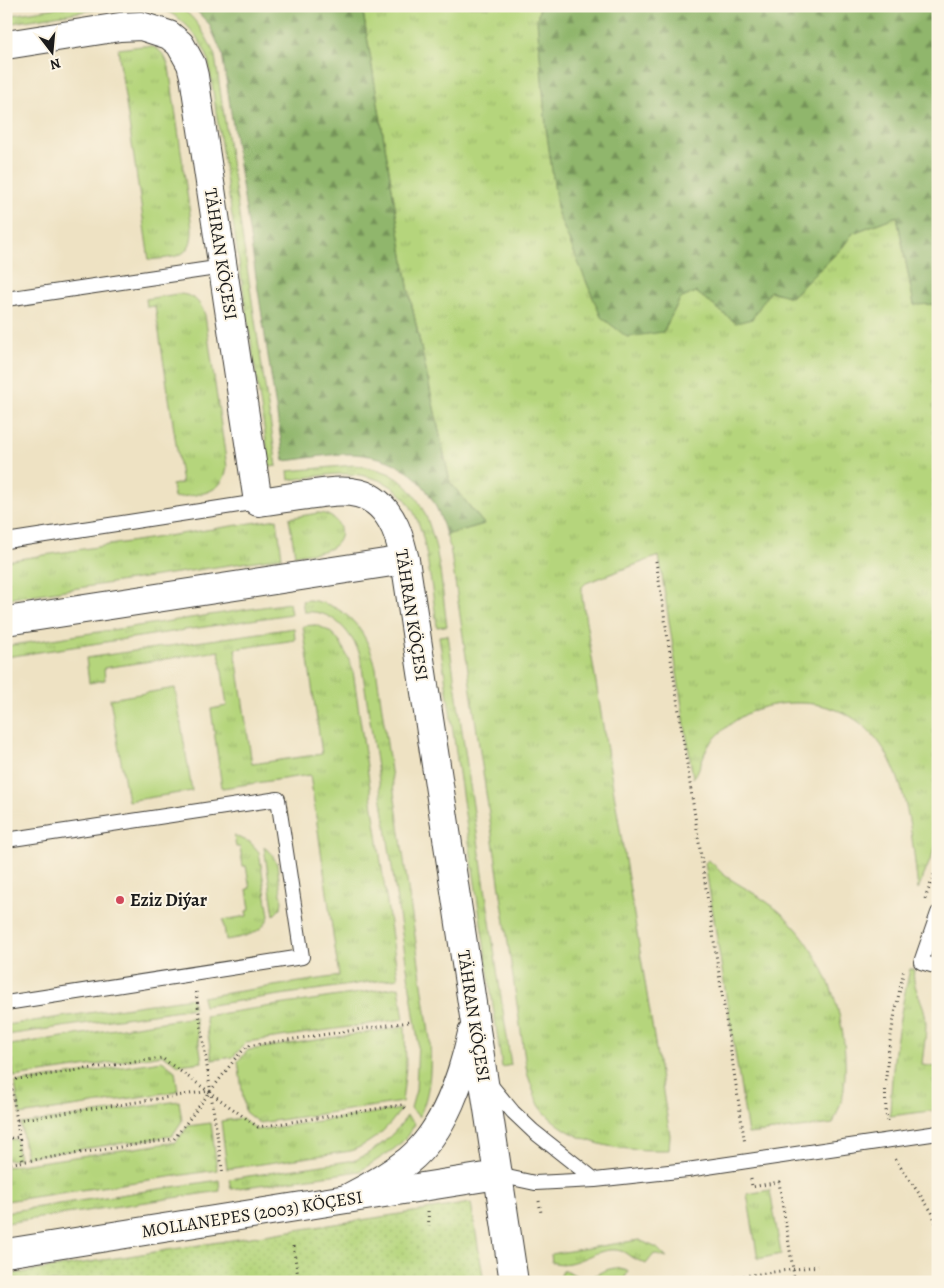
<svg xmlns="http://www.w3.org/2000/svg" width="944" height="1288" font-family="Alegreya,serif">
	<defs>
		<pattern id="grass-tufts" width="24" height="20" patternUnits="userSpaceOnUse" patternTransform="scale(1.25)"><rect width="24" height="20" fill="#b5d57c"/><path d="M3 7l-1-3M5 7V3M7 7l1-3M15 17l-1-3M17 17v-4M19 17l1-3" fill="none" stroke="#9bb66b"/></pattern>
		<pattern id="forest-firs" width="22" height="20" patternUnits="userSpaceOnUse" patternTransform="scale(1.25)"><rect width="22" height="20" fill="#90b66c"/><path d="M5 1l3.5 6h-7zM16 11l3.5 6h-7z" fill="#759358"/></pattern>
		<pattern id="park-dots" width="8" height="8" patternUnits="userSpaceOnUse" patternTransform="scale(1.25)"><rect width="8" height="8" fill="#b5d57c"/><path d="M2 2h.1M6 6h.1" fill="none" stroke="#9bb66b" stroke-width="1.8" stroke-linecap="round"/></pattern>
	</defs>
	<rect width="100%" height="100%" fill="#fcf5e5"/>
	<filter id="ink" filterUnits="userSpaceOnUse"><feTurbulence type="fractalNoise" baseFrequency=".02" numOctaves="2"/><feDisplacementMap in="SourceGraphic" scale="10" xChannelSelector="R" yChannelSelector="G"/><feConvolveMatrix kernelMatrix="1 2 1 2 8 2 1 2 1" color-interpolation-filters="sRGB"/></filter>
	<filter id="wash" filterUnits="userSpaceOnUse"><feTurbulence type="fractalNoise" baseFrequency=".0096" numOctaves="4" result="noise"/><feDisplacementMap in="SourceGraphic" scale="20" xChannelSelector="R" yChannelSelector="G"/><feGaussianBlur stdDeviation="1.12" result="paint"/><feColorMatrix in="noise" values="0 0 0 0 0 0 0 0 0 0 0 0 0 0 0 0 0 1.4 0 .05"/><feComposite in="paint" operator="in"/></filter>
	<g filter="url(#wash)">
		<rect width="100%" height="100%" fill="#eee2c3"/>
		<path fill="url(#grass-tufts)" stroke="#68784c" d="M69,6h48l-111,18v-8z
			M156,6c3,0 14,-1 19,0 19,6 33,33 40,50l62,410 -7,1 -62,-409c-11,-26 -26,-41 -52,-52z
			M362,6h178l-3,14 126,312 17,-33 16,-7 40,31 34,-33 21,7 51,-49 11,-15 44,-17 17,88h24v537l-20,49c-8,-72 -14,-172 -104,-186 -25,-3 -52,0 -73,13 -12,7 -23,17 -32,28 -6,8 -10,29 -16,33l-34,-222 -73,27 -4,4v10l88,538 -1,15c-38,0 -66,0 -101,-19 -10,-6 -22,-15 -29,-26 -5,-9 -8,-22 -12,-32l-77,-526 -4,-12 38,-11 -34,-42 -41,-190z
			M142,46c15,-1 22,6 27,21l23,161c1,31 -18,29 -43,32l-31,-211z
			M177,294c16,0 23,7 28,21l22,152c-4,29 -30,27 -53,31l-2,-13 10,-2 -27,-177 -8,1 -1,-8z
			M354,465c12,2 25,4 36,9 49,25 50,104 57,152l-10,1c-2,-19 -5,-38 -8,-57 -6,-40 -14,-82 -60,-93 -25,-7 -54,0 -80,3l-1,-9z
			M318,513c22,1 31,24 13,35 -10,5 -25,5 -36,7l-6,-37z
			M277,519l5,38 -276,42v-38z
			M309,600c39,5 58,31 67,68l54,371c1,28 1,53 -11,78l-8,-9 5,-18 2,-49 -58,-387c-10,-23 -28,-45 -56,-42l-2,-11z
			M289,603l2,11 -285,43v-11z
			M314,625c24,5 31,25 39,46l45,307 -194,28 -2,-9 137,-21 -29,-201 -88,13 -11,-79 16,-3 -8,-55 -115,17 1,12 -16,3 -3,-25 208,-30 1,12 -60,9 17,115 70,-10 -19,-128z
			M448,635l63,430 -9,2 -63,-431z
			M234,836l16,6 9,10 10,64c-6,18 -26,21 -43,24l-3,-20 24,-4 -1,-5 4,-1 -3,-21 3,-1 -4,-22h-3l-3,-19h-4z
			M264,847l7,6 6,11 5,37 -1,7 -7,7z
			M708,860c7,4 12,13 19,17 19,12 38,22 54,36 47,42 70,113 63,175 -1,12 -7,24 -11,36l-85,10 -43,-271z
			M910,969h4c-3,17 8,29 11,45 3,16 -2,35 -3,51l16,2v43l-48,6c1,-50 9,-99 20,-147z
			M399,987l5,32 -158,23 -13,15 -21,3 -7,-44z
			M192,998l2,10 -188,27v-10z
			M195,1017l7,45 -23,3 -16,-10 -149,22 -4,-32z
			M405,1027l1,40 -4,35 -143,21 -14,-11 -7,-51 10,-11z
			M162,1061l13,10 3,20 -158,24 -5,-32z
			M179,1101l3,20 -10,15 -146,21 -5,-33z
			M401,1109c-13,20 -28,33 -50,42l-124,18 -6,-48 21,-3 15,12z
			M407,1116l8,8 -10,15 -11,10 -34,22 -129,18 -2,-10 127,-19c22,-11 37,-24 51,-44z
			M211,1123l6,47 -211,31v-34l170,-25 12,-16z
			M16,1139l3,20 -13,1v-20z
			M219,1180l1,11 -214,32v-11z
			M770,1190l11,64 -23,5 -11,-65z
			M639,1240l18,8 10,10 -13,-4 -8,10c-5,-3 -10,-4 -15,-7 -3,-2 -6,-5 -10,-6 -24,-7 -46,20 -69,11l-1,-8z
			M616,1268l12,3 -4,9 -14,-2 -7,4h-41l-1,-7 2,-4h5c25,17 24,-1 48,-3z"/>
		<path fill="url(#forest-firs)" stroke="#566944" d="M192,6h170l47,286 41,190 34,42 -38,11c-13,-50 -40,-78 -93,-81 -20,-1 -48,5 -69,7l-62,-408 -13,-29z
			M540,6h398v298l-24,1 -17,-89 -44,17 -11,15 -51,49 -21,-6 -18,28 -16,4 -40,-31 -16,7 -17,33 -36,5 -26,-20 -43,-103 -12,-86 -9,-108z"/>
		<path fill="url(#park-dots)" stroke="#68784c" d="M471,1203l13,79h-478v-7z"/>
		<path fill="#b5d57c" stroke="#68784c" d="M175,688l17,103 -64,10 -18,-102z"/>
	</g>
	<g filter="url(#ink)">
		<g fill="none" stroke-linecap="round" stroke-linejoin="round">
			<g stroke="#3c3a35" stroke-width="16">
				<path id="lane" d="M6,299l217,-32
					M6,541l252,-39
					M6,840l272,-41 24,158 -296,46
					M938,913l-17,49 17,5
					M489,1083l24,29 20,19 62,49
					M498,1175l37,8 60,-3 92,-10"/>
			</g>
			<g stroke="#3c3a35" stroke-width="30">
				<path id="street" d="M6,45l114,-18 21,-1 28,9 11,9 11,20 3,12 64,426c16,-2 33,-5 49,-7 39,-6 69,-9 88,32 5,11 7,22 10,33l93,615
					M6,621l399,-61
					M350,1197c21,-11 40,-22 58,-36 37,-30 54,-84 64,-128"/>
			</g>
			<g stroke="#3c3a35" stroke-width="30">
				<path id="secondary" d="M6,1253l492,-78 16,107"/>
			</g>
			<path stroke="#3c3a35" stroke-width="3" stroke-dasharray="1 4" stroke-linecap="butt" d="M656,561l89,583
				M925,899l13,-35
				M196,992l27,183
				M6,1050l17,111
				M11,1080l151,-22 96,69 144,-22 4,4
				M17,1120l193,-29
				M887,1121c-6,-50 7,-102 17,-152
				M6,1139l13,-2
				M895,1159l37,53 6,17
				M6,1164l168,-25 61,-80 12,-13 162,-24
				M751,1179l1,8 27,-5 16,100
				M539,1201l2,12
				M428,1211l1,15
				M293,1246l6,36
				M699,1282l119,-16"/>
			<use href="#lane" stroke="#fff" stroke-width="14"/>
			<use href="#street" stroke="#fff" stroke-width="28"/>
			<use href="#secondary" stroke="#fff" stroke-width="28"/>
			<g stroke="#3c3a35" stroke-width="16" stroke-linecap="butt">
				<path id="lane-bridge" d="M687,1170l251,-37"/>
			</g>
			<use href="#lane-bridge" stroke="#fff" stroke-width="14"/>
		</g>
	</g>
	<circle fill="#d1495b" stroke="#fcf5e5" stroke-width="2" cx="120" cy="900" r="5"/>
	<g text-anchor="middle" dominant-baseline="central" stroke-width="4" stroke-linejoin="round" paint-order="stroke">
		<g font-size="18" fill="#1c1c1c" stroke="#fcf5e5">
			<text transform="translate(221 254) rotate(81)">TÄHRAN KÖÇESI</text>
			<text transform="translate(412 615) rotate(81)">TÄHRAN KÖÇESI</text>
			<text transform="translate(474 1016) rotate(81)">TÄHRAN KÖÇESI</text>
			<text transform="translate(252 1214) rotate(-9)">MOLLANEPES (2003) KÖÇESI</text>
		</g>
		<g font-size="18" font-weight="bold" fill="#1c1c1c" stroke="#fcf5e5" text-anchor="start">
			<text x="130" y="900">Eziz Diýar</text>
		</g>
	</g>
	<rect width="944" height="1288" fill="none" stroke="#fcf5e5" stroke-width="25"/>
	<g transform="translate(52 52) rotate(164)" stroke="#fcf5e5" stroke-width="4" paint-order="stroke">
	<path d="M0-4L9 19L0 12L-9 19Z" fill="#1c1c1c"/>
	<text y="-8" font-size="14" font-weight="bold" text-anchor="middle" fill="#1c1c1c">N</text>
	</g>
</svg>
